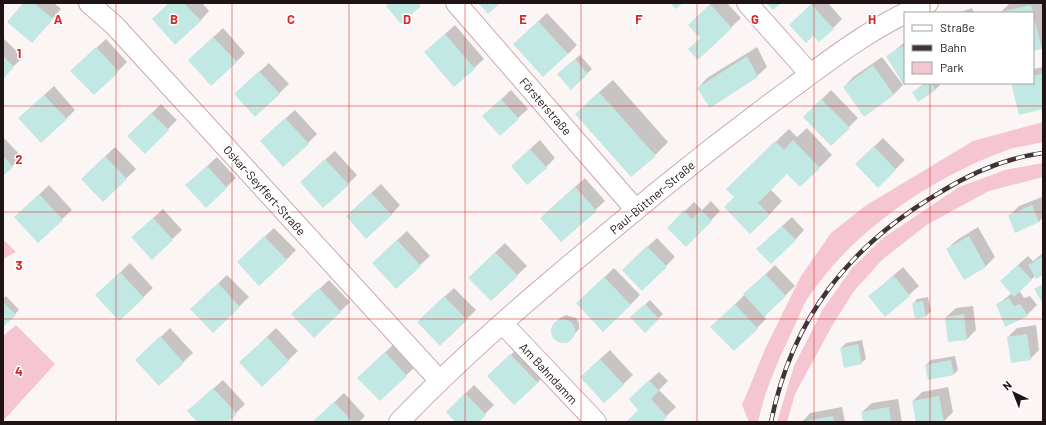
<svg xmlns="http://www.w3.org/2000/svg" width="1046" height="425" font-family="Barlow,sans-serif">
	<rect width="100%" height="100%" fill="#fcf5f6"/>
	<path fill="#f5c6d1" d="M1043,122v20c-11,3 -22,4 -33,7 -76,27 -157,81 -202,149 -6,9 -10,21 -15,31 -14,30 -28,60 -35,93h-9l-7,-17 24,-58 35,-71 30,-43 34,-27 108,-65z
		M1043,163v14l-54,14 -61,33 -45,35 -29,32 -22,35 -37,68 -8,28h-10l17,-56 29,-57 29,-41 31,-30 76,-51 46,-17z
		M3,239l13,13 -13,7z
		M16,325l39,39 -52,57v-85z"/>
	<path fill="#0003" d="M24,3h30l7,6 -29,33z
		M169,3h33l7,8 -9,10 -47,-2z
		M712,3h15l14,15 -43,41 3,-22 -2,-21z
		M813,3h15l14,16 -9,9 -19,7 -14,-20z
		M1012,3h30v45l-9,2v-37h-33l9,-9z
		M972,8l2,5h-16z
		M547,13l30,32 -9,9 -44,-19z
		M455,25l29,34 -30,27 -29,-34z
		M223,28l22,25 -9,9 -47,-2z
		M3,38l20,19 -20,20z
		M106,39l21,23 -9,9 -37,-9z
		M905,42v40l-18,-25z
		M757,47l10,20 -10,9 -59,12 9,-10z
		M580,55l12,14 -21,19 -8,-19z
		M882,57l21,28 -9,9 -29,21 -21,-28 9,-10z
		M269,63l20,21 -34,32 -10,-31z
		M1043,67v41l-31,-25h21v-14z
		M613,80l55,62 -13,13 -66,-54z
		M925,83h14l1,2 -5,5 -22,2z
		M54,86l21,24 -9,9 -37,-10z
		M511,90l17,19 -10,9 -25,-11z
		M831,90l27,28 -27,27 -27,-28z
		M161,104l16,16 -32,32 -16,-16z
		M295,110l22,24 -9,9 -38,-11z
		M807,128l25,27 -13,13 -32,5 -17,16 12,12 -13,14 -34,-18 5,-21 49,-47 8,8z
		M3,137l19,20 -19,18z
		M883,138l22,22 -27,26 -12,-32z
		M540,140l15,18 -9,9 -25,-10z
		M115,147l21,22 -33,32 -21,-22z
		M335,151l22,24 -9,9 -38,-11z
		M217,157l19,21 -30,29 -10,-31z
		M585,178l20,23 -44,40 -11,-32z
		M381,184l19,21 -9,10 -35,-8z
		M49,185l23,25 -34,31 -13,-33z
		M1042,197l1,20 -4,5 -30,-6 10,-10z
		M711,201l9,10 -34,35 -18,-18 26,-26 8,8z
		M163,209l19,21 -30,28 -10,-30z
		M792,217l12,13 -9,10h-28z
		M978,227l17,30 -9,9 -22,12 -17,-29 10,-9z
		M274,228l22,22 -10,10 -39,-7z
		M407,231l23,25 -10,9 -38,-11z
		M657,238l18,19 -33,33 -19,-20z
		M505,243l22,23 -36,34 -12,-32z
		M1043,253v21l-8,2 -16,14 5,8 6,-2 7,9 -10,10 -21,10 -9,-20 15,-12 -2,-21 18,-16 5,5z
		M130,263l23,25 -34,32 -13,-34z
		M775,265l20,21 -31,30 2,3 -32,31 -13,-32z
		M903,267l16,19 -10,9 -39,1z
		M614,268l26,27 -10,10 -43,-11z
		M227,275l22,22 -36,35 -12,-32z
		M329,280l21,22 -36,35 -12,-32z
		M454,288l22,22 -36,35 -12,-33z
		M6,296l13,14 -16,16v-27z
		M928,297l3,14 -5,5 -10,2 -3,-14 4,-5z
		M650,300l13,14 -18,17 -13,-14z
		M973,306l3,24 -9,9 -21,-22 10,-9z
		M566,315l10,3 3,5v6l-9,10 -10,2 -5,-3 -3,-10 8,-10z
		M1036,325l3,25 -9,9 -22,-22 9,-9z
		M170,328l23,25 -34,31 -13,-33z
		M276,328l22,23 -36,34 -12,-32z
		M862,340l4,19 -5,4 -20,-15 5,-5z
		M395,343l21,23 -36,34 -12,-32z
		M520,346l26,28 -9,9 -39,-16z
		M610,350l23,25 -29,27 -14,-34z
		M955,356l3,14 -5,5 -27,-10 5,-5z
		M659,372l9,9 -9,9 17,17 -16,15h-33l13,-12 -1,-20z
		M223,380l22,24 -18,18h-28l-1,-20z
		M474,385l20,20 -17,17h-20l-10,-10z
		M948,387l5,25 -10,10h-26l-4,-21 9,-9z
		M344,393l21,23 -6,6h-46z
		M898,399l4,23h-38l-2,-10 10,-9z
		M842,407l3,15h-43l8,-9z
		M1015,421v1h-30z"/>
	<path fill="#c2e8e3" d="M23,3h11l19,16 -21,24 -25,-21z
		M169,3h15l17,18 -26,24 -23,-26z
		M390,3h28l3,3 -20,18 -15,-18z
		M478,3h22l-12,11z
		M670,3h13l-7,6z
		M766,3h15l-8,7z
		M710,4l22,24 -34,32 -10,-11 12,-11 -12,-13z
		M811,4l23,25 -15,13 -6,-6 -7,7 -17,-18z
		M1031,5l2,8h-33v-1z
		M1033,14l9,35 -9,2z
		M538,21l30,33 -25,23 -30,-33z
		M445,34l30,35 -21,18 -30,-35z
		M213,37l24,25 -26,24 -23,-26z
		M905,45v38l-2,1 -17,-28z
		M96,47l23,25 -25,23 -24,-24z
		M3,56l11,11 -11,12z
		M747,56l11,21 -48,31 -13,-20z
		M575,59l13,15 -17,16 -14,-16z
		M873,65l21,30 -30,22 -21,-30z
		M259,71l21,23 -25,23 -21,-23z
		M1043,73v36l-24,6 -8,-32h22v-7z
		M926,83h5l5,7 -18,12 -6,-10z
		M599,92l57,64 -25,21 -56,-63z
		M44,95l23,24 -26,24 -23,-25z
		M501,99l18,20 -19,17 -18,-20z
		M821,99l29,29 -19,18 -28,-29z
		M151,113l18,17 -24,24 -18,-18z
		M285,118l24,26 -26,23 -23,-26z
		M793,140l27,28 -20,19 -13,-13 -29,29 12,12 -20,19 -26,-27 10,-10 -8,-8 49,-48 9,9z
		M874,146l22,24 -18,18 -23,-24z
		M530,149l17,19 -20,17 -16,-19z
		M3,156l10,11 -10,9z
		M105,156l22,23 -24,23 -22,-23z
		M325,159l24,26 -26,23 -23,-26z
		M207,166l20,22 -21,20 -21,-23z
		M575,187l22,24 -36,31 -21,-24z
		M371,193l21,22 -26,24 -20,-23z
		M39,194l24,26 -25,23 -24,-26z
		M1032,205l7,17 -24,11 -7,-18z
		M684,210l8,9 9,-9 11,11 -26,26 -19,-19z
		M153,218l20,22 -21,20 -21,-23z
		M782,226l14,14 -25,24 -15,-15z
		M264,236l23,24 -28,26 -22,-24z
		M969,236l17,31 -22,13 -18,-31z
		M397,240l24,26 -25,23 -24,-26z
		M647,246l20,21 -25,24 -20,-21z
		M495,252l23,24 -27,25 -23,-23z
		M1043,256v19l-7,4 -8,-14z
		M1018,265l14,15 -18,17 -14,-16z
		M120,272l24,26 -25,23 -24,-26z
		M765,274l21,22 -22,21 -21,-23z
		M894,276l16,20 -25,21 -17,-21z
		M604,277l27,28 -28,27 -27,-29z
		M218,283l22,24 -27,26 -23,-24z
		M1043,284v20l-9,-15z
		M319,288l22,24 -27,26 -23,-24z
		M444,296l23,24 -27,26 -23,-24z
		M1009,298l5,8 6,-2 8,12 -23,11 -9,-23z
		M923,301l3,16 -11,2 -3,-16z
		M3,302l13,13 -13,12z
		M645,304l14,15 -14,14 -15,-16z
		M735,304l23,25 -24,22 -24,-24z
		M964,314l3,26 -19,2 -3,-25z
		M551 331a12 12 0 1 1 24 0a12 12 0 1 1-24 0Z
		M1027,334l4,26 -20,3 -4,-26z
		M160,336l24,27 -25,23 -24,-26z
		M267,337l22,24 -27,26 -23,-25z
		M858,344l4,20 -18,4 -4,-20z
		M385,352l22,24 -27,25 -23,-23z
		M510,354l28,29 -24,22 -27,-29z
		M600,359l24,26 -20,18 -24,-26z
		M951,360l3,15 -26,5 -3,-15z
		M649,380l10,11 -8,8 16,18 -5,5h-36l12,-12 -9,-11z
		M213,388l24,26 -9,8h-31l-10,-11z
		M465,393l21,22 -7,7h-24l-9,-10z
		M939,396l5,26h-28l-4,-21z
		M334,402l19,20h-41z
		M889,407l2,15h-28l-2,-10z
		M833,416l1,6h-29v-1z"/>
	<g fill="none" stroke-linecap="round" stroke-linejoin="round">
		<g stroke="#cba9b1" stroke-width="22">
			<path id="minor" d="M89,3l26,23 324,354
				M456,3l180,207
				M747,3l63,71
				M503,324l93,98
				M399,422c79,-83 173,-159 262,-233 43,-35 87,-69 132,-102 43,-32 85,-64 135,-84"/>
		</g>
		<use href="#minor" stroke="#fff" stroke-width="20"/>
		<g stroke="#3f3336" stroke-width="4.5">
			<path id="rail" d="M771,422c21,-104 78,-176 168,-229 32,-20 67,-35 104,-40"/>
		</g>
		<use href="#rail" stroke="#fff" stroke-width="3" stroke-dasharray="9" stroke-linecap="butt"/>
	</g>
	<path fill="none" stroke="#d62828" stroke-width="1" stroke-opacity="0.55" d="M116,3v419M232,3v419M349,3v419M465,3v419M581,3v419M697,3v419M814,3v419M930,3v10M930,83v339M3,106h1040M3,212h1040M3,319h1040"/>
	<g text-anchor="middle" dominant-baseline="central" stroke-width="3" stroke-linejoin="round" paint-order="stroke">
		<g font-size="12" fill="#1f1316" stroke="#fff">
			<text transform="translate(546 106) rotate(49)">Försterstraße</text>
			<text transform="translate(265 190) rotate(48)">Oskar-Seyffert-Straße</text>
			<text transform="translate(652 197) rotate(-40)">Paul-Büttner-Straße</text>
			<text transform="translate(549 373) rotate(47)">Am Bahndamm</text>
		</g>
	</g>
	<g font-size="13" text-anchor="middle" font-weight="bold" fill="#d62828" stroke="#fff" stroke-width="3" stroke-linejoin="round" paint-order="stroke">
		<text x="58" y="24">A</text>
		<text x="174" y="24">B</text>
		<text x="291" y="24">C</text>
		<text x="407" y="24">D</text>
		<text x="523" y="24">E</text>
		<text x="639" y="24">F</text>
		<text x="755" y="24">G</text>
		<text x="872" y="24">H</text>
		<text x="19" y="58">1</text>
		<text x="19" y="164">2</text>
		<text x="19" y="270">3</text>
		<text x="19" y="376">4</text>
	</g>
	<rect width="1046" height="425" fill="none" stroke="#1f1316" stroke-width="8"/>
	<rect x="904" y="12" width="130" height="72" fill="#ffffff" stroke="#a5a1a2"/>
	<rect x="912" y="25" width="20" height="6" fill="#ffffff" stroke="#a5a1a2"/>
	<text x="940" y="32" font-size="12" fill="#1f1316">Straße</text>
	<rect x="912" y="45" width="20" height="6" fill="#3f3336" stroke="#a5a1a2"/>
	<text x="940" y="52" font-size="12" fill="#1f1316">Bahn</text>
	<rect x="912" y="62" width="20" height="12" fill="#f5c6d1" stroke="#a5a1a2"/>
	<text x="940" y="72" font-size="12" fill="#1f1316">Park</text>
	<g transform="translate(1014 393) rotate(317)" stroke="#ffffff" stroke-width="3" paint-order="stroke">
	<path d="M0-3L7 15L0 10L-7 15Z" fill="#1f1316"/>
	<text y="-6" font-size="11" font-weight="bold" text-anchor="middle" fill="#1f1316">N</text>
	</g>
</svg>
